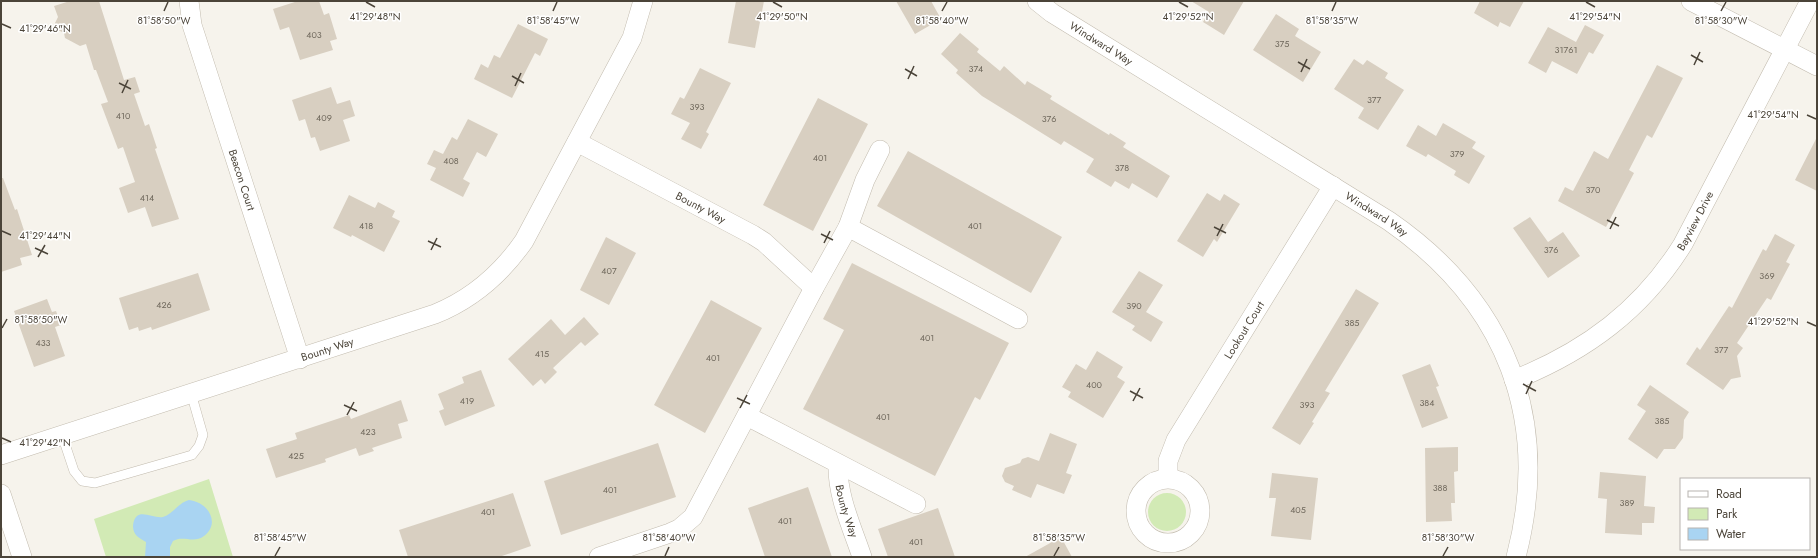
<svg xmlns="http://www.w3.org/2000/svg" width="1818" height="558" font-family="Jost,sans-serif">
	<rect width="100%" height="100%" fill="#f6f3ec"/>
	<path fill="#d2eab5" d="M209,479l24,78h-127l-12,-38z
		M1148 512a19 19 0 1 1 38 0a19 19 0 1 1-38 0Z"/>
	<path fill="#a9d4f2" d="M189,500c19,2 32,23 15,36 -10,8 -21,-1 -31,5l-3,6v10h-25l1,-15c-7,-4 -13,-7 -13,-16 2,-21 19,-7 30,-9 10,-3 15,-14 26,-17z"/>
	<path fill="#d8cfc1" d="M70,1h29l25,79 11,-3 5,15 -6,2 11,32 4,-2 8,24 -2,1 24,70 -27,8 -7,-20 -17,6 -9,-25 16,-6 -12,-35 -5,2 -17,-45 7,-2 -12,-32h-2l-8,-26 -6,2 -15,-8 -1,-5 -6,-3 -3,-7 3,-6 -4,-11z
		M298,1h21l5,14 5,-2 8,26 -7,2 3,9 -33,10 -11,-33 -9,3 -7,-21z
		M736,1h28l-9,47 -27,-5z
		M896,1h35l10,18 -26,15z
		M1191,1h53l-20,34 -21,-13 6,-10z
		M1480,1h44l-14,26 -10,-5 -2,5 -24,-14z
		M1276,14l23,15 -4,7 26,16 -18,30 -50,-32z
		M518,24l30,15 -8,17 -5,-3 -23,45 -38,-19 7,-15 7,4 6,-13 6,3z
		M1585,25l19,10 -11,19 -4,-2 -12,22 -25,-13 -6,12 -18,-10 20,-36 28,15z
		M960,33l19,16 -2,3 23,19 4,-5 21,19 2,-4 25,15 -2,3 59,36 1,-2 16,10 -3,4 47,29 -13,22 -25,-15 -3,6 -14,-8 -4,6 -25,-15 8,-13 -30,-18 -3,4 -79,-49 -26,-23 2,-3 -17,-16z
		M1354,59l9,6 4,-5 21,13 -3,5 19,12 -26,40 -20,-12 6,-10 -30,-19z
		M1657,65l26,13 -31,60 -5,-3 -18,35 5,3 -28,54 -48,-26 7,-14 8,4 21,-40 14,8z
		M700,68l31,15 -25,49 3,2 -8,15 -20,-10 9,-16 -19,-9 9,-17 4,2z
		M331,87l6,17 13,-4 5,16 -12,4 7,21 -30,10 -5,-14 -4,1 -6,-19 -6,2 -7,-21z
		M818,98l50,26 -55,107 -50,-26z
		M468,119l30,15 -12,23 -9,-5 -14,27 7,4 -7,14 -33,-17 6,-12 -9,-4 7,-14 9,4 9,-17 5,3z
		M1443,123l33,19 -4,6 13,8 -16,28 -15,-9 2,-4 -28,-17 -2,3 -20,-11 12,-21 18,11z
		M1817,137v54l-22,-11z
		M908,151l154,86 -31,56 -154,-87z
		M1,178h2l12,32 2,-1 15,46 -12,3 2,7 -21,7z
		M1207,193l13,8 4,-7 16,10 -23,38 -3,-3 -11,18 -26,-16z
		M349,195l26,13 3,-6 17,9 -3,6 8,4 -16,31 -32,-17 -1,2 -18,-9z
		M1530,217l18,25 15,-10 17,24 -32,22 -35,-50z
		M1775,234l20,11 -9,17 4,2 -19,36 -4,-2 -30,45 6,5 -6,8 4,21 -10,2 -8,11 -37,-26 11,-17 3,3 29,-44 3,2 31,-59 3,2z
		M606,237l30,16 -27,52 -29,-15z
		M852,263l157,80 -29,57 -5,-3 -40,79 -132,-67 41,-79 -21,-11z
		M1139,271l24,14 -17,27 17,10 -12,20 -19,-12 3,-4 -23,-14z
		M198,273l12,37 -58,20 -1,-3 -12,4 -1,-4 -9,3 -10,-32z
		M1356,289l23,14 -54,88 5,2 -18,29 2,1 -14,22 -28,-17z
		M47,299l5,13 4,-1 5,14 -6,2 10,29 -31,11 -20,-56z
		M711,300l51,28 -57,105 -51,-28z
		M584,317l15,17 -14,12 -4,-4 -28,26 4,4 -12,12 -4,-5 -8,7 -25,-27 43,-40 14,16z
		M1097,351l26,16 -6,10 8,5 -22,36 -35,-21 3,-5 -9,-5 14,-23 10,6z
		M1430,364l9,22 -3,1 12,31 -26,10 -20,-53z
		M481,370l14,36 -50,20 -6,-15 5,-2 -6,-15 26,-11 -2,-6z
		M1650,385l39,27 -5,8 -1,18 -8,11h-11l-7,10 -29,-20 18,-28 -9,-6z
		M401,400l7,21 -10,3 4,14 -30,10 2,3 -15,5 -3,-8 -31,11 1,3 -50,16 -10,-29 31,-10 -2,-6 54,-18 2,4z
		M1050,433l27,11 -11,29 6,2 -8,19 -27,-10 -6,14 -19,-8 2,-4 -9,-4 -3,-6 3,-8 15,-5 2,-4 6,-2 11,4z
		M658,443l18,54 -115,38 -17,-54z
		M1458,447v24l-4,1 1,31h-4l1,18 -26,1 -1,-74z
		M1600,472l46,4 -2,30 11,1 -1,16h-12v12l-37,-2 2,-34 -9,-1z
		M1272,473l46,5 -7,62 -40,-4 5,-38h-7z
		M808,487l24,70h-67l-17,-49z
		M513,493l18,53 -32,11h-91l-9,-27z
		M938,508l17,49h-67l-10,-28z
		M1061,537l11,20h-47z"/>
	<g fill="none" stroke-linecap="round" stroke-linejoin="round">
		<g stroke="#c2bbae" stroke-width="10">
			<path id="lane" d="M62,435l12,36 8,10 13,2 97,-28 7,-9 4,-11 -12,-42"/>
		</g>
		<g stroke="#c2bbae" stroke-width="20">
			<g id="street">
				<path id="s1" d="M189,1l3,24 108,334"/>
				<path id="s2" d="M1037,1l15,12 337,208c117,81 163,198 127,336"/>
				<path d="M1691,1l126,65"/>
				<path id="s3" d="M577,142l176,93 11,7 50,46"/>
				<path d="M848,227l170,92"/>
				<path id="s4" d="M1514,380c72,-29 128,-70 169,-136l127,-243"/>
				<path d="M747,416l169,88"/>
				<path id="s5" d="M1,455l434,-141c37,-15 66,-40 89,-73l108,-203 11,-37"/>
				<path id="s6" d="M838,464c-1,32 14,63 24,93"/>
				<path id="s7" d="M1168,478v-17l8,-21 157,-254"/>
				<circle cx="1168" cy="511" r="32"/>
				<path d="M1,494l21,63"/>
				<path d="M599,557l71,-24 9,-4 14,-12 121,-229 34,-61 17,-47 15,-30"/>
			</g>
		</g>
		<use href="#lane" stroke="#fff" stroke-width="9"/>
		<use href="#street" stroke="#fff" stroke-width="19"/>
	</g>
	<path fill="none" stroke="#4b4439" stroke-width="1.5" d="M366,2l9,5M773,2l9,5M1179,2l9,5M1586,2l9,5M164,11l4,-9M553,11l4,-9M942,11l5,-9M1332,11l4,-9M1721,11l5,-9M2,24l9,4M1691,55l12,7M1298,62l12,7M1694,65l6,-13M905,69l12,7M1301,72l6,-13M512,76l12,7M908,79l6,-13M119,83l12,6M515,86l6,-13M122,93l6,-13M1807,115l9,4M1607,220l12,6M1214,227l12,6M1610,229l6,-12M2,231l9,4M821,234l12,6M1217,236l6,-12M428,241l13,6M824,243l6,-12M35,248l13,6M431,250l6,-12M38,257l7,-12M1807,322l9,4M2,328l5,-9M1523,384l13,7M1130,391l13,7M1526,394l6,-13M737,398l13,6M1133,401l7,-13M344,405l13,6M740,408l7,-13M347,415l7,-13M2,438l9,4M275,556l5,-9M665,556l4,-9M1054,556l5,-9M1443,556l5,-9"/>
	<g text-anchor="middle" dominant-baseline="central" stroke-width="3" stroke-linejoin="round" paint-order="stroke">
		<g font-size="9" fill="#6e675b">
			<text x="314" y="34">403</text>
			<text x="1282" y="43">375</text>
			<text x="1566" y="49">31761</text>
			<text x="976" y="68">374</text>
			<text x="1374" y="99">377</text>
			<text x="697" y="106">393</text>
			<text x="123" y="115">410</text>
			<text x="324" y="117">409</text>
			<text x="1049" y="118">376</text>
			<text x="1457" y="153">379</text>
			<text x="820" y="157">401</text>
			<text x="451" y="160">408</text>
			<text x="1122" y="167">378</text>
			<text x="1593" y="189">370</text>
			<text x="147" y="197">414</text>
			<text x="366" y="225">418</text>
			<text x="975" y="225">401</text>
			<text x="1551" y="249">376</text>
			<text x="609" y="270">407</text>
			<text x="1767" y="275">369</text>
			<text x="164" y="304">426</text>
			<text x="1134" y="305">390</text>
			<text x="1352" y="322">385</text>
			<text x="927" y="337">401</text>
			<text x="43" y="342">433</text>
			<text x="1721" y="349">377</text>
			<text x="542" y="353">415</text>
			<text x="713" y="357">401</text>
			<text x="1094" y="384">400</text>
			<text x="467" y="400">419</text>
			<text x="1427" y="402">384</text>
			<text x="1307" y="404">393</text>
			<text x="883" y="416">401</text>
			<text x="1662" y="420">385</text>
			<text x="368" y="431">423</text>
			<text x="296" y="455">425</text>
			<text x="1440" y="487">388</text>
			<text x="610" y="489">401</text>
			<text x="1627" y="502">389</text>
			<text x="1298" y="509">405</text>
			<text x="488" y="511">401</text>
			<text x="785" y="520">401</text>
			<text x="916" y="541">401</text>
		</g>
		<g font-size="11" fill="#4b4439" stroke="#fff">
			<text stroke="none"><textPath href="#s2" startOffset="77">Windward Way</textPath></text>
			<text stroke="none"><textPath href="#s1" startOffset="187">Beacon Court</textPath></text>
			<text stroke="none"><textPath href="#s3" startOffset="140">Bounty Way</textPath></text>
			<text stroke="none"><textPath href="#s2" startOffset="401">Windward Way</textPath></text>
			<text stroke="none"><textPath href="#s4" startOffset="247">Bayview Drive</textPath></text>
			<text stroke="none"><textPath href="#s7" startOffset="169">Lookout Court</textPath></text>
			<text stroke="none"><textPath href="#s5" startOffset="343">Bounty Way</textPath></text>
			<text stroke="none"><textPath href="#s6" startOffset="48">Bounty Way</textPath></text>
		</g>
	</g>
	<g font-size="10" text-anchor="middle" fill="#4b4439" stroke="#fff" stroke-width="3" stroke-linejoin="round" paint-order="stroke">
		<text x="375" y="20">41°29'48"N</text>
		<text x="782" y="20">41°29'50"N</text>
		<text x="1188" y="20">41°29'52"N</text>
		<text x="1595" y="20">41°29'54"N</text>
		<text x="164" y="24">81°58'50"W</text>
		<text x="553" y="24">81°58'45"W</text>
		<text x="942" y="24">81°58'40"W</text>
		<text x="1332" y="24">81°58'35"W</text>
		<text x="1721" y="24">81°58'30"W</text>
		<text x="45" y="32">41°29'46"N</text>
		<text x="1773" y="118">41°29'54"N</text>
		<text x="45" y="239">41°29'44"N</text>
		<text x="41" y="323">81°58'50"W</text>
		<text x="1773" y="325">41°29'52"N</text>
		<text x="45" y="446">41°29'42"N</text>
		<text x="280" y="541">81°58'45"W</text>
		<text x="669" y="541">81°58'40"W</text>
		<text x="1059" y="541">81°58'35"W</text>
		<text x="1448" y="541">81°58'30"W</text>
	</g>
	<rect width="1818" height="558" fill="none" stroke="#4b4439" stroke-width="4"/>
	<rect x="1680" y="478" width="130" height="72" fill="#ffffff" stroke="#b7b4b0"/>
	<rect x="1688" y="491" width="20" height="6" fill="#ffffff" stroke="#b7b4b0"/>
	<text x="1716" y="498" font-size="12" fill="#4b4439">Road</text>
	<rect x="1688" y="508" width="20" height="12" fill="#d2eab5" stroke="#b7b4b0"/>
	<text x="1716" y="518" font-size="12" fill="#4b4439">Park</text>
	<rect x="1688" y="528" width="20" height="12" fill="#a9d4f2" stroke="#b7b4b0"/>
	<text x="1716" y="538" font-size="12" fill="#4b4439">Water</text>
</svg>
